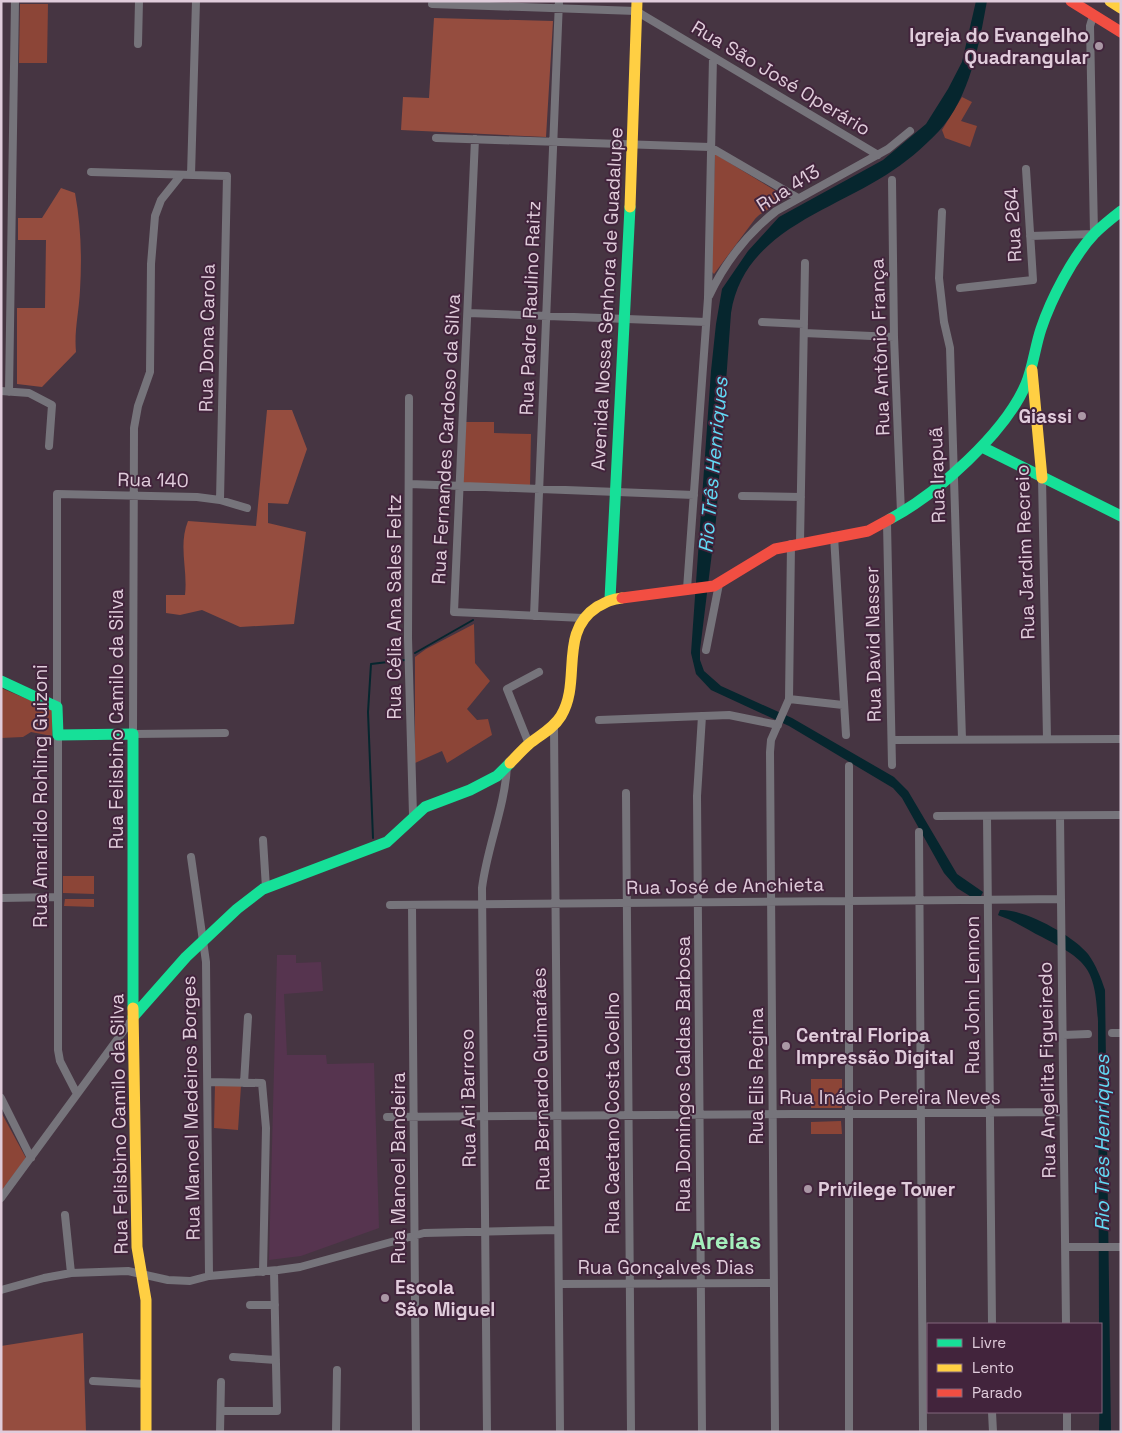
<svg xmlns="http://www.w3.org/2000/svg" width="1122" height="1433" font-family="'Space Grotesk',sans-serif">
	<rect width="100%" height="100%" fill="#463542"/>
	<path fill="#56344f" d="M277,955h19v8l25,-1 2,29 -39,3 3,61h39l1,9 47,-1 5,165 -78,28 -32,4z"/>
	<path fill="#8c4537" d="M20,4h28l-1,59h-28z
		M962,97l10,5 -11,19 16,5 -7,21 -25,-9 -3,-8z
		M715,154l69,42c-5,10 -21,14 -29,23l-41,55 -3,-3z
		M465,422h29v11l37,1 -1,52 -67,-3z
		M474,624l1,39 15,18 -23,28 10,11 11,-1 4,16 -45,28 -5,-12 -27,12v-106l11,-8z
		M1,688l52,22 -1,26 -21,-4 -8,5 -22,1z
		M63,876h31v18l-31,-1z
		M65,899h29v8l-30,-1z
		M811,1079h31v29h-31z
		M215,1084l26,2 -3,44 -24,-2z
		M1,1112l25,46 -24,32h-1z
		M841,1121l1,13h-31v-12z"/>
	<path fill="#954d3f" d="M434,18l119,3 -7,116 -145,-7 2,-33 26,1z
		M61,188l14,5c6,32 7,65 5,97 -1,22 -6,41 -4,62l-34,35 -25,-3v-76h28l1,-68h-28v-22h24z
		M267,410h25l15,39 -19,55 -20,-1v20l38,9 -12,92 -54,3 -38,-17 -22,5 -14,-2v-18h19c3,-26 -7,-49 3,-74l68,5z
		M83,1333l3,99h-85v-86z"/>
	<path fill="#06262e" d="M976,1h11c-8,44 -17,96 -48,130 -16,17 -34,32 -53,44 -58,37 -143,58 -155,138l-15,207 -16,130v10l4,11 17,15 71,32 102,59 14,14 49,83 26,18 -2,4 -8,2 -16,-10 -13,-15 -42,-75 -9,-10 -104,-62 -78,-36 -15,-16 -5,-21 20,-282 5,-47 6,-35 26,-38 31,-34 104,-57 43,-36 22,-35 14,-27z
		M1000,910c23,-2 74,26 88,44 8,11 13,24 17,36l6,442h-12l2,-108h-2l-1,-303c-3,-53 -10,-60 -56,-84 -14,-7 -27,-16 -42,-21l-2,-1z"/>
	<g fill="none" stroke-linecap="round" stroke-linejoin="round">
		<path stroke="#06262e" stroke-width="2" d="M415,653l58,-33
			M373,838l-5,-126 3,-48 34,-4"/>
		<path stroke="#76747b" stroke-width="8" d="M432,4l204,7 242,144
			M138,44l1,-43
			M436,138l274,9 88,51
			M475,139l-21,473 129,6
			M91,172l136,4 -7,324
			M181,175l-20,25 -6,16 -4,48 -1,108 -12,34 -4,22 -1,306 92,-1
			M191,175l5,-174
			M892,180l2,157 7,176
			M942,212l-3,66 5,44 6,26 12,391
			M1030,236l64,-2 -4,-208 3,-10
			M960,288l73,-8 -7,-111
			M709,296c16,-34 38,-62 67,-85l112,-62 22,-18
			M468,313l238,9
			M762,322l42,2
			M804,333l90,4
			M1,391l28,2 23,12 -3,41
			M9,392l6,-391
			M409,398l-1,240 5,177
			M1042,478l5,261
			M410,484l284,11
			M742,496l59,1
			M887,523l5,242
			M834,536l12,199
			M800,543l5,-280
			M687,589l21,-291 5,-241
			M534,616l25,-615
			M706,650l13,-66
			M789,699l54,6
			M57,707v-213l140,3 23,3 27,8
			M702,716l-5,80 5,636
			M599,720l130,-5 49,10
			M554,726l6,706
			M58,735v315l2,11 17,33
			M892,740l229,-1
			M529,744l-22,-55 32,-17
			M849,766v666
			M626,793l5,639
			M937,816l184,-1
			M987,816l5,508
			M1060,816l6,508
			M919,832l4,600
			M263,840l3,48
			M191,857l15,105 3,314
			M1,898l57,-1
			M390,905l671,-6
			M412,905l4,527
			M1112,1033h9
			M1063,1035l25,-1
			M209,1082l53,1 4,45 -3,144
			M244,1083l4,-66
			M1,1098l30,60
			M387,1117l676,-5
			M1,1198l132,-180
			M65,1215l6,58
			M1065,1247h56
			M559,1284l214,-1
			M1,1290l43,-12 27,-5 57,-2 40,9 22,1 19,-5 69,-6 22,-3 124,-34 134,-3
			M250,1305h25
			M233,1357l43,3
			M93,1381l53,3
			M221,1411h56l-3,-140
			M992,1412l1,20
			M1067,1412v20
			M220,1432l1,-50
			M336,1432l1,-62
			M487,1432l-5,-544c5,-41 23,-81 25,-122
			M775,1432l-5,-680 1,-12 18,-41 2,-155"/>
		<path stroke="#16e098" stroke-width="11" d="M982,447l139,69
			M890,519c47,-25 115,-86 136,-135 7,-17 9,-37 15,-55 10,-30 32,-73 54,-96 8,-8 17,-15 26,-22
			M610,599l20,-392
			M1,681l56,26 1,28 75,-1v274
			M133,1017l53,-60 51,-48 26,-20 124,-47 38,-35 45,-17 27,-14 13,-13"/>
		<path stroke="#ffcf43" stroke-width="11" d="M1110,1l11,7
			M630,207l7,-206
			M1032,370l10,108
			M510,763c6,-6 12,-13 19,-19 11,-9 24,-15 32,-28 21,-34 -3,-84 36,-109 9,-5 14,-8 25,-9
			M133,1008l4,239 9,53v132"/>
		<path stroke="#f24e42" stroke-width="11" d="M1071,1l50,31
			M622,598l92,-12 61,-37 93,-18 22,-12"/>
	</g>
	<g fill="#aa97a5" stroke="#42243c" stroke-width="2">
		<circle cx="1099" cy="46" r="5"/>
		<circle cx="1082" cy="416" r="5"/>
		<circle cx="786" cy="1046" r="5"/>
		<circle cx="808" cy="1189" r="5"/>
		<circle cx="385" cy="1298" r="5"/>
	</g>
	<g text-anchor="middle" dominant-baseline="central" stroke-width="4" stroke-linejoin="round" paint-order="stroke">
		<g font-size="19" font-weight="bold" fill="#e0ccdb" stroke="#42243c" text-anchor="start">
			<text x="1089" y="35" text-anchor="end">Igreja do Evangelho<tspan x="1089" dy="22">Quadrangular</tspan></text>
			<text x="1072" y="416" text-anchor="end">Giassi</text>
			<text x="796" y="1035">Central Floripa<tspan x="796" dy="22">Impressão Digital</tspan></text>
			<text x="818" y="1189">Privilege Tower</text>
			<text x="395" y="1287">Escola<tspan x="395" dy="22">São Miguel</tspan></text>
		</g>
		<g font-size="19" fill="#e0ccdb" stroke="#42243c">
			<text transform="translate(781 78) rotate(31)">Rua São José Operário</text>
			<text transform="translate(788 188) rotate(-32)">Rua 413</text>
			<text transform="translate(1013 225) rotate(-93)">Rua 264</text>
			<text transform="translate(607 299) rotate(-87)">Avenida Nossa Senhora de Guadalupe</text>
			<text transform="translate(530 308) rotate(-88)">Rua Padre Raulino Raitz</text>
			<text transform="translate(207 338) rotate(-89)">Rua Dona Carola</text>
			<text transform="translate(880 347) rotate(-92)">Rua Antônio França</text>
			<text transform="translate(446 439) rotate(-87)">Rua Fernandes Cardoso da Silva</text>
			<text transform="translate(937 475) rotate(-92)">Rua Irapuã</text>
			<text transform="translate(153 480) rotate(1)">Rua 140</text>
			<text transform="translate(1025 552) rotate(-92)">Rua Jardim Recreio</text>
			<text transform="translate(394 607) rotate(-90)">Rua Célia Ana Sales Feltz</text>
			<text transform="translate(873 644) rotate(-91)">Rua David Nasser</text>
			<text transform="translate(116 719) rotate(-90)">Rua Felisbino Camilo da Silva</text>
			<text transform="translate(40 796) rotate(-90)">Rua Amarildo Rohling Guizoni</text>
			<text transform="translate(725 886) rotate(-1)">Rua José de Anchieta</text>
			<text transform="translate(972 995) rotate(-90)">Rua John Lennon</text>
			<text transform="translate(1047 1070) rotate(-91)">Rua Angelita Figueiredo</text>
			<text transform="translate(683 1074) rotate(-90)">Rua Domingos Caldas Barbosa</text>
			<text transform="translate(756 1076) rotate(-90)">Rua Elis Regina</text>
			<text transform="translate(541 1079) rotate(-91)">Rua Bernardo Guimarães</text>
			<text x="890" y="1097">Rua Inácio Pereira Neves</text>
			<text transform="translate(468 1098) rotate(-91)">Rua Ari Barroso</text>
			<text transform="translate(191 1108) rotate(-91)">Rua Manoel Medeiros Borges</text>
			<text transform="translate(612 1113) rotate(-90)">Rua Caetano Costa Coelho</text>
			<text transform="translate(119 1124) rotate(-91)">Rua Felisbino Camilo da Silva</text>
			<text transform="translate(398 1168) rotate(-90)">Rua Manoel Bandeira</text>
			<text x="666" y="1267">Rua Gonçalves Dias</text>
		</g>
		<g font-size="20" font-style="italic" fill="#62daf5" stroke="#42243c">
			<text transform="translate(713 465) rotate(-85)">Rio Três Henriques</text>
			<text transform="translate(1102 1143) rotate(-90)">Rio Três Henriques</text>
		</g>
		<g font-size="24" font-weight="bold" fill="#a5efbd" stroke="#42243c">
			<text x="726" y="1240">Areias</text>
		</g>
	</g>
	<rect width="1122" height="1433" fill="none" stroke="#e0ccdb" stroke-width="5"/>
	<rect x="927" y="1323" width="175" height="90" fill="#42243c" stroke="#81677c"/>
	<rect x="937" y="1339" width="25" height="8" fill="#16e098" stroke="#81677c"/>
	<text x="972" y="1348" font-size="15" fill="#e0ccdb">Livre</text>
	<rect x="937" y="1364" width="25" height="8" fill="#ffcf43" stroke="#81677c"/>
	<text x="972" y="1373" font-size="15" fill="#e0ccdb">Lento</text>
	<rect x="937" y="1389" width="25" height="8" fill="#f24e42" stroke="#81677c"/>
	<text x="972" y="1398" font-size="15" fill="#e0ccdb">Parado</text>
</svg>
